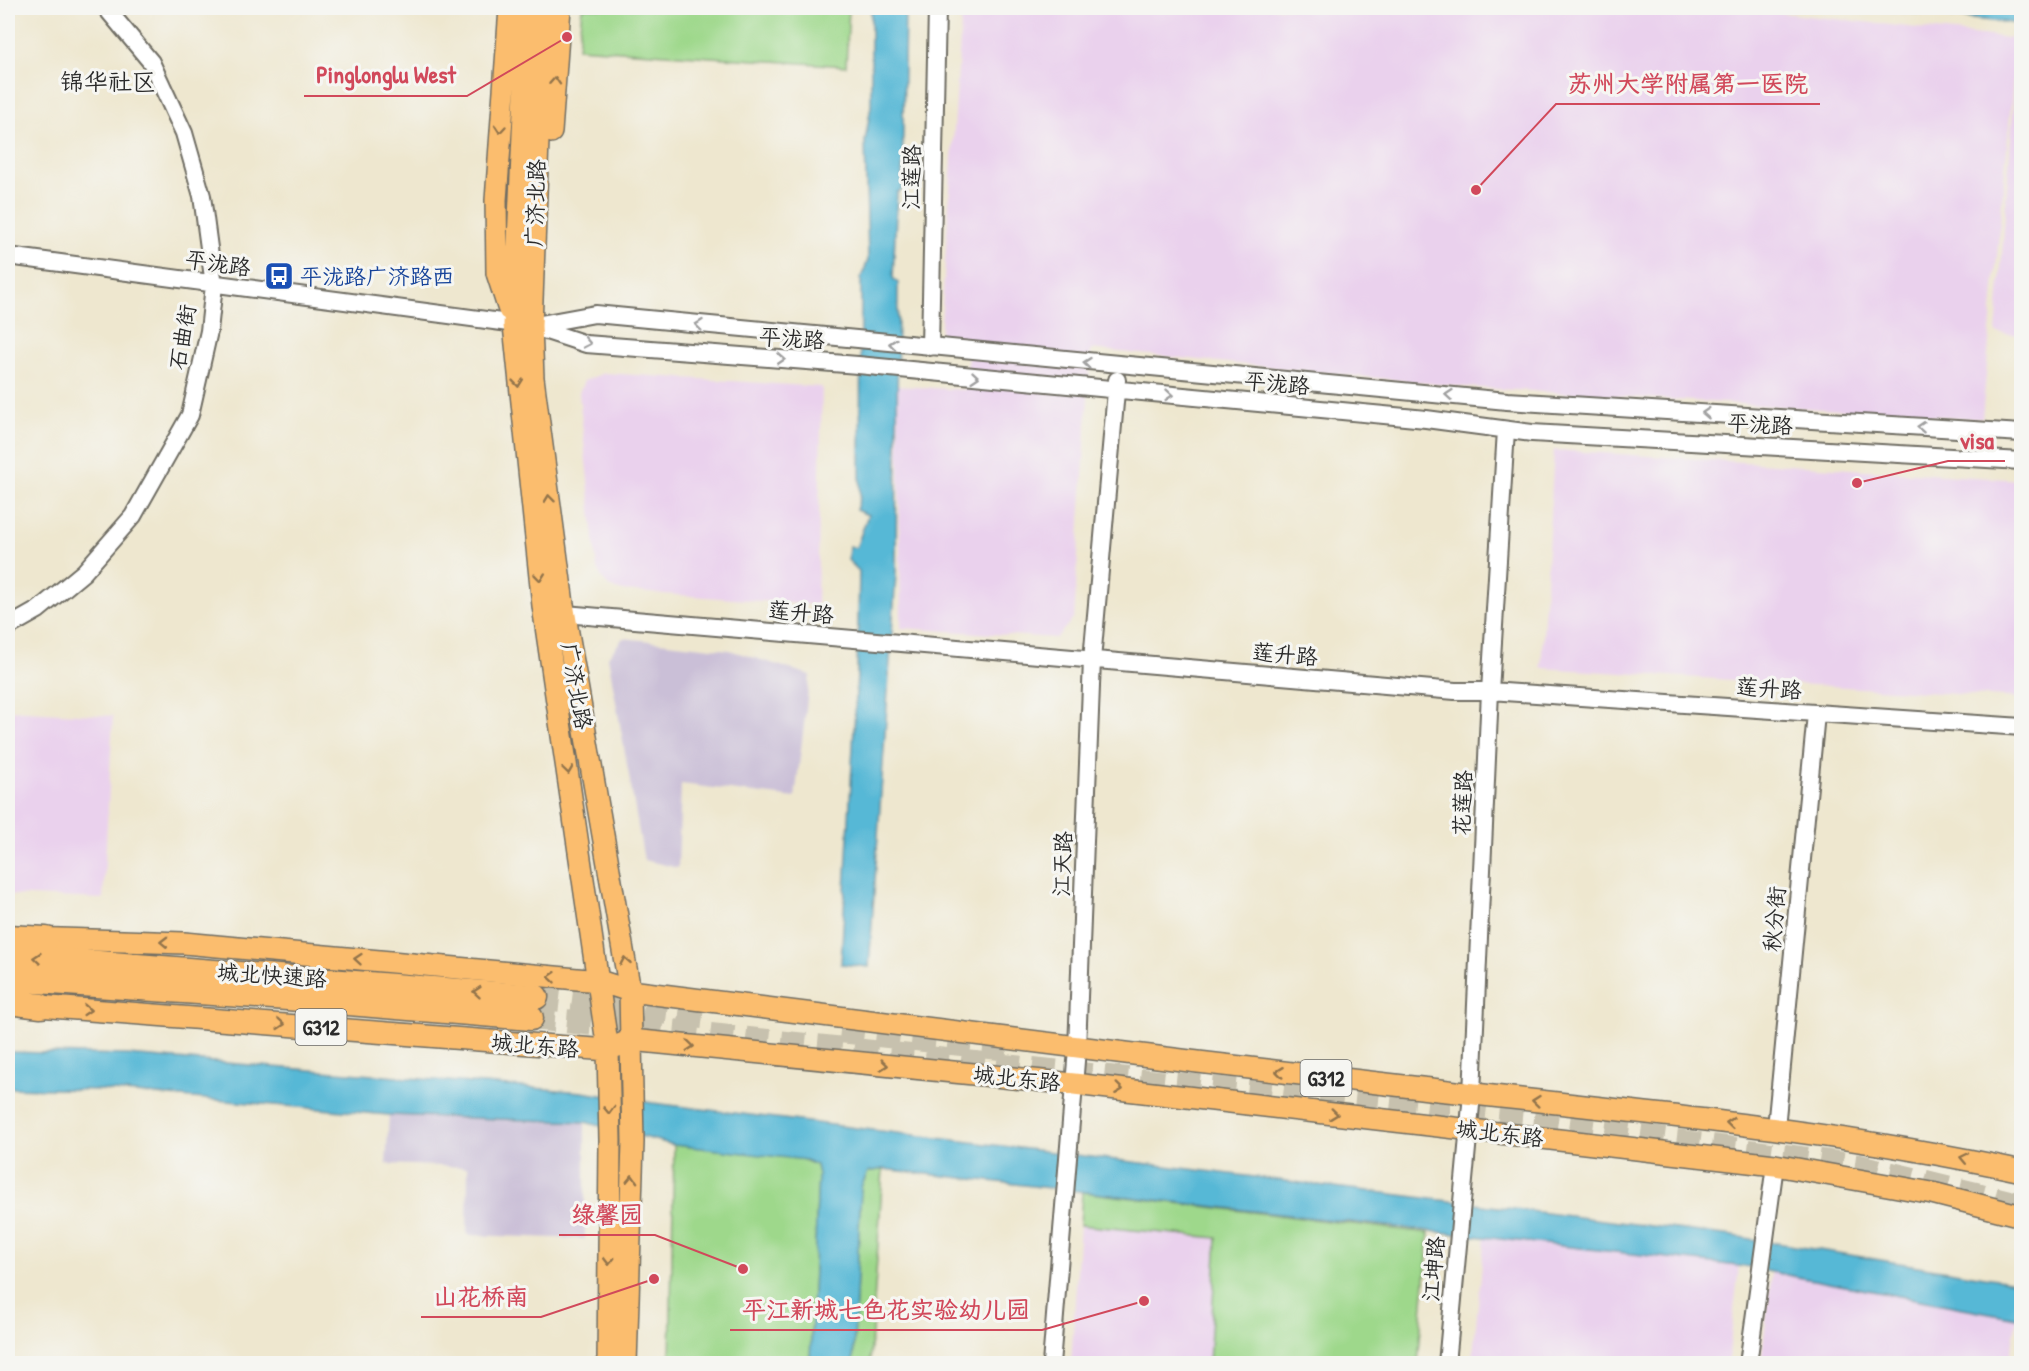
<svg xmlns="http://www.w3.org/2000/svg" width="2029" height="1371" font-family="'Patrick Hand','LXGW WenKai TC',sans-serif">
	<rect width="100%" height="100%" fill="#f6f6f2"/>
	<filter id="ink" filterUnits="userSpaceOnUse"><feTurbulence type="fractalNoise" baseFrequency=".0167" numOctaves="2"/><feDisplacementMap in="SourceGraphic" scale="12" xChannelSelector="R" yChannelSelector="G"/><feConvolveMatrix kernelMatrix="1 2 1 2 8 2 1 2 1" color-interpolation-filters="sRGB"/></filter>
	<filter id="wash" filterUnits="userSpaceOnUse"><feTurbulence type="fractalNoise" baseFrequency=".008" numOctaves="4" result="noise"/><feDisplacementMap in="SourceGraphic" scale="24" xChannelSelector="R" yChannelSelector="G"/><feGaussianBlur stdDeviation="1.35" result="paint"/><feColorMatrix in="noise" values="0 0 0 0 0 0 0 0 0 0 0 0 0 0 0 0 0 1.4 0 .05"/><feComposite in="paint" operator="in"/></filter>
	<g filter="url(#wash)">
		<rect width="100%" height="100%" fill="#eee7cf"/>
		<path fill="#ead1ed" d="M962,8h773l282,31 -35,380 -517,-32 -374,-38 -17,269 -18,20 -155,-10 -3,-242 67,4 4,-47 -29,-3z
			M2018,43h4l-1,292 -25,-2z
			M604,373l218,14 -5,218 -194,-14 -13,-4 -6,-6 -7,-12 -18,-176 5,-12z
			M1554,450l467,30v218l-480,-30z
			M8,710l105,6 -10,183 -95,-4z
			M1080,1225l138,13 -9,125 -138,1z
			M1485,1235l254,31 -11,97 -256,1z
			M1772,1271l245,47 -8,45 -248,1z"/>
		<path fill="#cabfd7" d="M623,638l106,12 81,25 -15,123 -114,-14 -3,84 -34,-8 -36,-203z
			M389,1115l196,7v117l-118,-4 1,-68 -82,-3z"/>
		<path fill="#9ed88b" stroke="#64825b" stroke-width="1.5" d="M582,8h267l-3,58 -268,-18z
			M674,1145l125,13 17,7 2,10 -8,188 -140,1z
			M883,1169l-13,194 -17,1 8,-177 7,-15z
			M1082,1192l347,41 -11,130h-209l8,-125 -137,-13z"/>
		<path fill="#57b8d6" stroke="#417280" stroke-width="1.5" d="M871,8h34l-3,182 -5,2 -4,86 5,5 -2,291 -27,393 -28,-3 16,-290 2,-103 -11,-11 1,-14 7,2 12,-33 -12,-5 4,-13 1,-219 7,-18 -3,-119 6,-35z
			M1868,8h153v16z
			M8,1052l119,3 455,37 71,11 1080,133 288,47v32l-4,-1v4l-278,-52 -856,-97 -15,3 -7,15 -8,176h-43l8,-188 -2,-10 -10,-5 -132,-15 -89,-23 -196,-7 -288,-25 -93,-2z"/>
	</g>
	<g filter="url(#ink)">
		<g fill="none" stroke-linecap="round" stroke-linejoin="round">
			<path stroke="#c7c1ae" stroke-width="24" stroke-dasharray="24 12" stroke-linecap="butt" d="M536,997l174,21
				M531,1018l152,14 852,90 324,44 163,39
				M840,1031l177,19"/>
			<g stroke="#6f6d64" stroke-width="20">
				<path id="minor" d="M8,256l523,70 55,18 272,21 568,54 106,14 490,28
					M535,325l60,-11 912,87 515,32
					M930,347l7,-339
					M555,616l10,-2 890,77h35l532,36
					M8,627l30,-17 46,-38 49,-56 57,-101 19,-84 5,-46 -12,-89 -18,-63 -33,-71 -45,-54
					M1776,1128l40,-414
					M1051,1364l26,-315 15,-389 25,-280
					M1447,1364l25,-270 18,-403 16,-261
					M1748,1364l27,-199"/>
			</g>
			<g stroke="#6f6d64" stroke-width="24">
				<path id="major" d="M529,8l-15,317 29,281 65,444 2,90 -2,224
					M543,8l-12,318 2,52 30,226 67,387 3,151 -7,222
					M551,132l9,-124
					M509,310l-12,-37 -1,-73 14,-192
					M30,938l154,5 415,38 31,10c263,34 527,67 791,97 201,23 403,40 601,83
					M25,1005l583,45 23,-10 443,44 701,81 157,28 90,23"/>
			</g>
			<g stroke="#6f6d64" stroke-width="27">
				<path id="highway" d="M8,937l38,2
					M8,956l528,41
					M8,979l279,19 244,20
					M8,1002l33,4"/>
			</g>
			<use href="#minor" stroke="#fff" stroke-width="16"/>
			<use href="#major" stroke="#fbbd6e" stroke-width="21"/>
			<use href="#highway" stroke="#fbbd6e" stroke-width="24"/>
		</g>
		<defs><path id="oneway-chevron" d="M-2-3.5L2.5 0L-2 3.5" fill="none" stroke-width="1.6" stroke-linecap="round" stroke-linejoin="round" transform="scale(1.5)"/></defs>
		<g stroke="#93744c">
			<use href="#oneway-chevron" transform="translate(555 81) rotate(-86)"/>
			<use href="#oneway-chevron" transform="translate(500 129) rotate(95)"/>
			<use href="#oneway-chevron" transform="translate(518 383) rotate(84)"/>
			<use href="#oneway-chevron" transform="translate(549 499) rotate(-97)"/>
			<use href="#oneway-chevron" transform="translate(540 577) rotate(84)"/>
			<use href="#oneway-chevron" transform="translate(568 770) rotate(82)"/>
			<use href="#oneway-chevron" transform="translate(164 942) rotate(-179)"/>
			<use href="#oneway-chevron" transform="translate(37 958) rotate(-175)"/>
			<use href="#oneway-chevron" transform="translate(358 959) rotate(-175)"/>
			<use href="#oneway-chevron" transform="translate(625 961) rotate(-100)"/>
			<use href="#oneway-chevron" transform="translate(552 977) rotate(-175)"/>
			<use href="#oneway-chevron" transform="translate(477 992) rotate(-175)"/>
			<use href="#oneway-chevron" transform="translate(87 1010) rotate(4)"/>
			<use href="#oneway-chevron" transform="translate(281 1024) rotate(5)"/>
			<use href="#oneway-chevron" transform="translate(690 1046) rotate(6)"/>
			<use href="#oneway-chevron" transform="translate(884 1065) rotate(6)"/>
			<use href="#oneway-chevron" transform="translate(1280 1072) rotate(-173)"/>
			<use href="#oneway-chevron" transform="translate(1119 1089) rotate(7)"/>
			<use href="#oneway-chevron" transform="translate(1536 1101) rotate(-174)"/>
			<use href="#oneway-chevron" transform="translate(609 1110) rotate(88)"/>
			<use href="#oneway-chevron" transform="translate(1334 1114) rotate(7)"/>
			<use href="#oneway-chevron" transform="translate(1730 1123) rotate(-174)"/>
			<use href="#oneway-chevron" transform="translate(1964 1158) rotate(-168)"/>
			<use href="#oneway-chevron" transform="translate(632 1179) rotate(-88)"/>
			<use href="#oneway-chevron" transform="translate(609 1261) rotate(91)"/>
		</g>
		<g stroke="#a0a0a0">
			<use href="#oneway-chevron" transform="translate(699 325) rotate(-174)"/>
			<use href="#oneway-chevron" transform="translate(587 343) rotate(11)"/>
			<use href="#oneway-chevron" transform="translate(893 344) rotate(-174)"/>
			<use href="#oneway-chevron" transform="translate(781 359) rotate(4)"/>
			<use href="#oneway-chevron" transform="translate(1087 363) rotate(-174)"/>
			<use href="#oneway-chevron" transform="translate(975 377) rotate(5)"/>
			<use href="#oneway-chevron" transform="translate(1169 395) rotate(5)"/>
			<use href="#oneway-chevron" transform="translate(1449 395) rotate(-175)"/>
			<use href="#oneway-chevron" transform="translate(1706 413) rotate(-176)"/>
			<use href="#oneway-chevron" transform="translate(1921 427) rotate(-176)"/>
		</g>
	</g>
	<defs>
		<g id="bus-square" transform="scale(1.5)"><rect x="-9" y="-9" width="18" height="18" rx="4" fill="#1a4fb4" stroke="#f6f6f2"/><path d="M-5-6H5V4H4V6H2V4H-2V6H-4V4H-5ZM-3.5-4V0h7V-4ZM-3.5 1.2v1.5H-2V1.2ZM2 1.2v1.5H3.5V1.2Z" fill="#fff"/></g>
	</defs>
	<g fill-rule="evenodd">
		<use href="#bus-square" x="279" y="276"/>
	</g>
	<g text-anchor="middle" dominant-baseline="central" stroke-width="6" stroke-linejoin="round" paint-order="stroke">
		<g fill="#f6f6f2" stroke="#686867" stroke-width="1.5">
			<rect x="295.5" y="1009" width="51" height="36" rx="4.5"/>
			<rect x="1300.5" y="1060" width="51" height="36" rx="4.5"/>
		</g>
		<g font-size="21" font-weight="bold" fill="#2b2b2b">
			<text x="321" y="1027">G312</text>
			<text x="1326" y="1078">G312</text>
		</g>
		<g font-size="22" fill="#2b2b2b" stroke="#f6f6f2">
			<text transform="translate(911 177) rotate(-89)">江莲路</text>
			<text transform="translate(535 203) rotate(-88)">广济北路</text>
			<text transform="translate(218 263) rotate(8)">平泷路</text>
			<text transform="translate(182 337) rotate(-80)">石曲街</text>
			<text transform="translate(792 338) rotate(4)">平泷路</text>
			<text transform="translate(1277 383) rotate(5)">平泷路</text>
			<text transform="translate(1760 424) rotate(3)">平泷路</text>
			<text transform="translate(801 612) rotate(5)">莲升路</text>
			<text transform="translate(1285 654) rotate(5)">莲升路</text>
			<text transform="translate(577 686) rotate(80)">广济北路</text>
			<text transform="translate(1769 688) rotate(4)">莲升路</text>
			<text transform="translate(1462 803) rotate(-88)">花莲路</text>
			<text transform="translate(1062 864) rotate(-88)">江天路</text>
			<text transform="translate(1774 919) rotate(-85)">秋分街</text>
			<text transform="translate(272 975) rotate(4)">城北快速路</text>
			<text transform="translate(535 1045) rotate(5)">城北东路</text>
			<text transform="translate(1017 1078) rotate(6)">城北东路</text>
			<text transform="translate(1500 1133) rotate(7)">城北东路</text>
			<text transform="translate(1433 1269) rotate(-85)">江坤路</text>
		</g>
		<g font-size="22" fill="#164399" stroke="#f6f6f2" text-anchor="start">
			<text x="300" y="276">平泷路广济路西</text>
		</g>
		<g font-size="24" fill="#2b2b2b" stroke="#f6f6f2">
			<text x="108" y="81">锦华社区</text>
		</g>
	</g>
	<path fill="none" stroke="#d1495b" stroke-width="2" d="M567 37L467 96H304M1476 190L1556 104H1820M1857 483L1948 461H2005M743 1269L655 1235H559M654 1279L541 1317H421M1144 1301L1042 1330H730"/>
	<g fill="#d1495b" stroke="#f6f6f2" stroke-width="2">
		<circle cx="567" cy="37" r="6"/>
		<circle cx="1476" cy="190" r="6"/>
		<circle cx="1857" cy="483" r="6"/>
		<circle cx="743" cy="1269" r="6"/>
		<circle cx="654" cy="1279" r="6"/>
		<circle cx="1144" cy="1301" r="6"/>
	</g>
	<g font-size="24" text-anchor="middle" font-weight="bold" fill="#d1495b" stroke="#f6f6f2" stroke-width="6" stroke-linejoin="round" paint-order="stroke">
		<text x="386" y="83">Pinglonglu West</text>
		<text x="1688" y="92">苏州大学附属第一医院</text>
		<text x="1977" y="449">visa</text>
		<text x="607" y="1223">绿馨园</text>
		<text x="481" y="1305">山花桥南</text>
		<text x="886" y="1318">平江新城七色花实验幼儿园</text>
	</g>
	<rect width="2029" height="1371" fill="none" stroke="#f6f6f2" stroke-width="30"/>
</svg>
